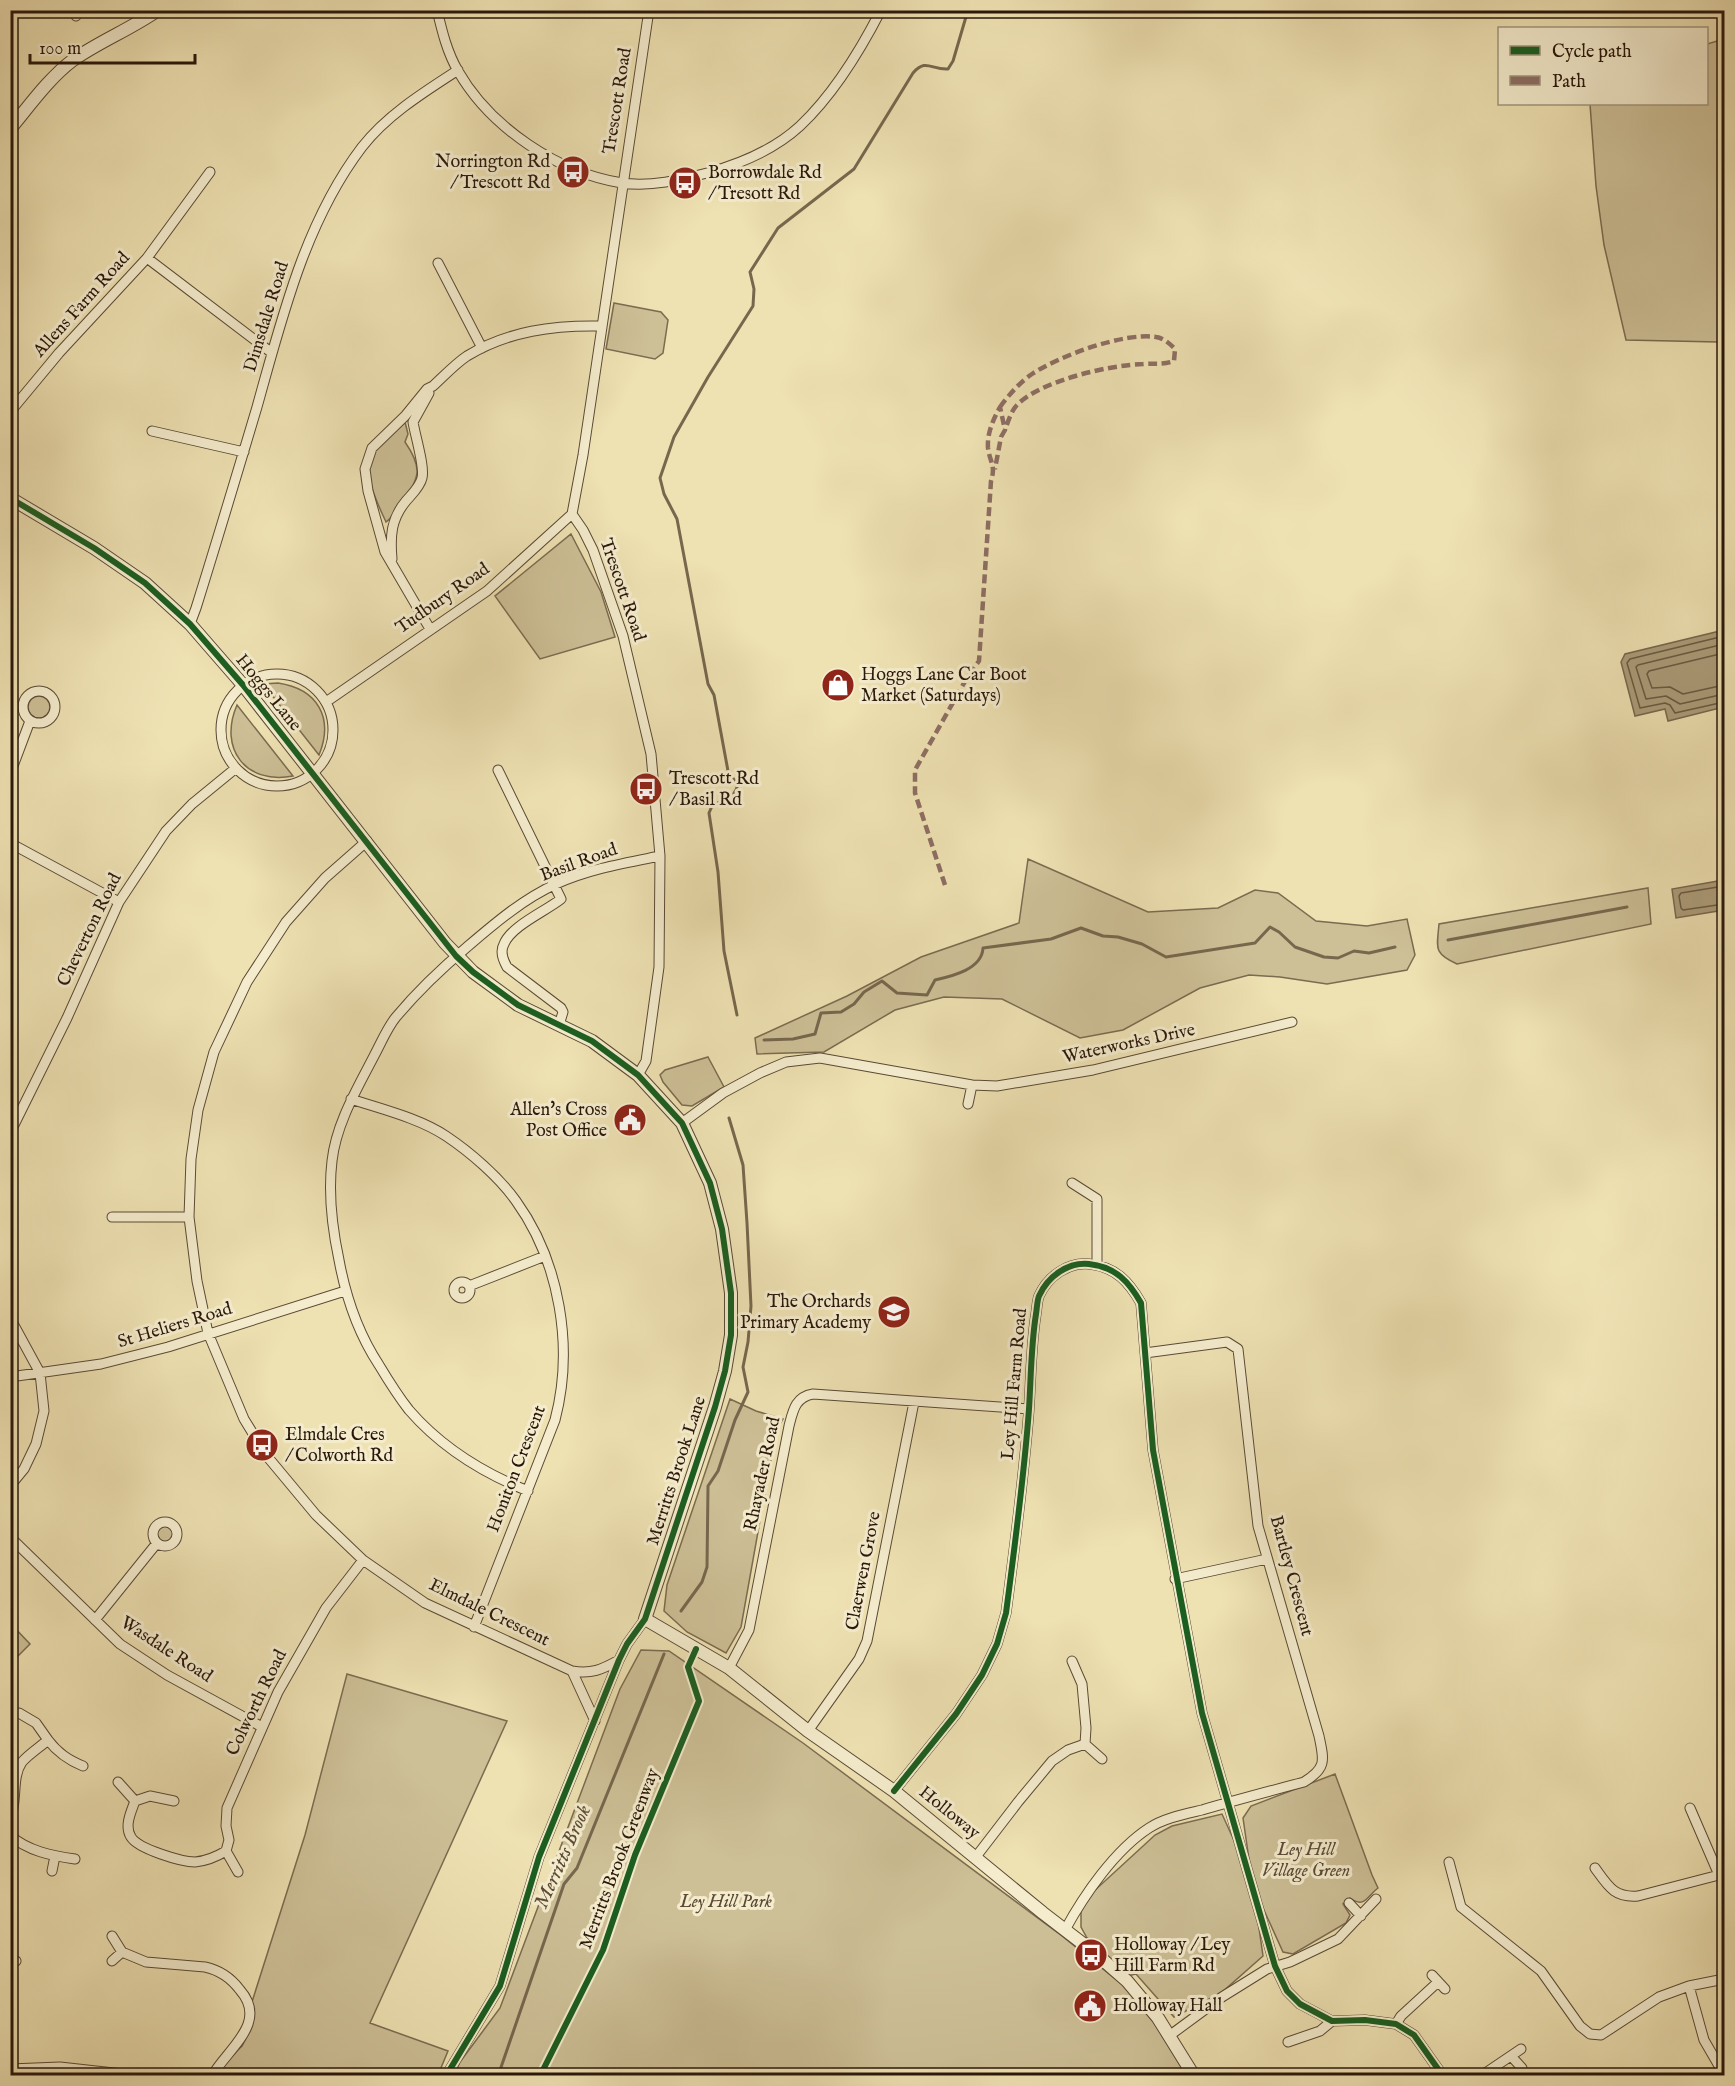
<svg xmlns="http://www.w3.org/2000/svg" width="1735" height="2086" font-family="'IM FELL English',serif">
	<rect width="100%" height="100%" fill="#eee1b2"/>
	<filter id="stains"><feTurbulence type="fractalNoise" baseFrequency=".00333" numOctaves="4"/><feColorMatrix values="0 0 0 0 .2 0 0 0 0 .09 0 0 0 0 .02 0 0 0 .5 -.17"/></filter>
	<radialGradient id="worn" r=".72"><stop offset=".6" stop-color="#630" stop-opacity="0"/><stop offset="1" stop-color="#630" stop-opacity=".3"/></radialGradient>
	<path fill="#cdbf96" stroke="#7b6b50" stroke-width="1.5" d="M1724,39v313l-6,-10 -92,-2 -22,-95 -8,-59 -6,-82h116l1,-60z
		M614,303l47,9 7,8 -5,33 -8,6 -49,-10z
		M405,422l3,12 -3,8c18,26 15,36 -3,61 -5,6 -9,14 -16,19 -10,-22 -27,-53 -9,-75 9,-9 19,-17 28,-25z
		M571,534l30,58 14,45 -75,22 -45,-63z
		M278,683c40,6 56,35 41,72l-56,-71z
		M28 707a11 11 0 1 1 22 0a11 11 0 1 1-22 0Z
		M237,705l56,71c-47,9 -75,-27 -56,-71z
		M1028,859l120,53 70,-4 37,-18 23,3 38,28 51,5 40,-7 8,36 -8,15 -80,14 -47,-7 -31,-2 -49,13 -77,42 -43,8 -78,-39 -58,-2 -49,13 -71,42 -67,2 -2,-16 92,-42 74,-39 98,-34z
		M1648,888l3,36 -194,40c-24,-11 -20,-16 -18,-40z
		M708,1057l16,30 -32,19 -10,-1 -19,-23 -3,-7 5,-5z
		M730,1399l26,12 27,8 -7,12 -35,196 -15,26 -39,-21 -23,-21 3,-26z
		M157 1534a8 8 0 1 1 16 0a8 8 0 1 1-16 0Z
		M11,1624l19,20 -19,19z
		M641,1650l28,1 134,92 259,193 62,50 33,40 29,49 -732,1 6,-14 40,-54 120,-319z
		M347,1674l160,47 -137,302 78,28 -10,24 -222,1 11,-16 15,-14 8,-16 4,-21 -3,-4 54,-170z
		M1335,1774l37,101 6,13c-11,8 -13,21 -28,10l-7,6 7,11 -4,8 -53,31 -10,-2 -30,-66 10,70 -42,37 -47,24 -38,-43 -13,3 -21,-30 -15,-9 -6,-11v-24l74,-68 17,-9 50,-12 30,66 -9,-62 8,-12z"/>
	<path fill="#ab9c79" stroke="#77674d" stroke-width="1.5" d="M1724,630v77l-56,14 -3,-12 -30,7 -14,-54 4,-8z
		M1724,880v30l-48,8 -4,-29z"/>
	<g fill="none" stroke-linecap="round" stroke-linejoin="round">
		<path stroke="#6a5a42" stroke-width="1.5" d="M1724,636l-94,23 -3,4 13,45 25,-5 5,2 5,8 49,-11
			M1724,644l-86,21 -2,2 10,32 20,-3 14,8 44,-10
			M1724,653l-75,18 -2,3 5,14 18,-1 13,7 41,-9
			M1724,886l-43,7 -2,3 2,12 2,2 41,-6"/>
		<path stroke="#77674d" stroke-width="3" d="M1448,940l179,-33
			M737,1015l-13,-64 -6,-79 -9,-59 3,-7 21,-11 4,-7 -2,-7 -7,-10 -14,-76 -6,-11 -31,-165 -13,-25 -4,-16 14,-41 34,-60 45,-71 1,-17 -4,-17 28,-44 76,-59 59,-96c13,-15 18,-3 35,-4l5,-8 15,-51
			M764,1040l29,-1 22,-5 6,-21 20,-1 13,-8 10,-12 18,-11 15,12 30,2 8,-15c18,-4 47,-11 48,-32l68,-9 30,-11 22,8 15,1 24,7 24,13 89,-14 15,-16 9,5 16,15 29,10 14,1 16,-7 15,2 26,-6
			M681,1611l21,-29 5,-15 1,-81 10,-15 17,-51 13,-28 -5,-25 5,-25 3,-36 -4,-83 -4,-58 -14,-47
			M498,2076l66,-192 13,-16 87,-214"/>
		<g stroke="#5a4a35" stroke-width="11">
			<path id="minor" d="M72,10l4,6
				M437,10c5,21 10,42 21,61 32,56 100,102 164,112 29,4 58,-3 85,-10 33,-9 68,-24 93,-47 34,-32 60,-75 81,-116
				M730,10l1,1
				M147,258l63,-86
				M438,263l44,85
				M10,412l49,-59 88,-95 125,95
				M152,431l92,21
				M392,559c-2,-23 -1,-40 14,-58 5,-6 14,-14 16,-23 3,-11 -7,-43 -9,-56l16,-29
				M190,624l6,-16c21,-67 41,-134 61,-201 25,-89 48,-185 105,-260 25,-32 62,-55 96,-77
				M430,629l-45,-77 -17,-61 -3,-22 7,-21 33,-32 22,-27 6,-3c11,-10 22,-22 34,-30 41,-25 87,-31 134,-30
				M221 730a56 56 0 1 1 112 0a56 56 0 1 1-112 0Z
				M23 707a16 16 0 1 1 32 0a16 16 0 1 1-32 0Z
				M326,702l161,-111 85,-77
				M498,770l63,129c-15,12 -50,27 -57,45 -4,7 -1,16 3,23l54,41 2,4 -4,13
				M10,774l20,-53
				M367,841l-42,37 -39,44 -39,60 -33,70 -16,58 -7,49 -2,58 8,64 11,52 36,86 22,36 50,60 47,45 62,43 147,68c20,3 29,-1 47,-11
				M10,843l109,59
				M638,1075l8,-14 13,-94 1,-111 -9,-102 -28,-118 -30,-86 -10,-20 -11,-16 11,-59 66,-445
				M351,1099c30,10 68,19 95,37 24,16 53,41 70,65 44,61 58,147 39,219l-81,207
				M968,1104l4,-19
				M682,1123l41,-30 37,-20 26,-11 34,-4 152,27 25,1 96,-16 199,-48
				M10,1133l57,-115 52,-116 47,-71 26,-27 44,-36
				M1072,1183l25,16v66
				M112,1217h77
				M454 1290a8 8 0 1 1 16 0a8 8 0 1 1-16 0Z
				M469,1286l76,-30
				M10,1318l30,55 4,38 -8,33 -12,25 -14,17
				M10,1377l91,-13 67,-17 177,-56
				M528,1491c-45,-18 -87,-44 -119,-81 -11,-14 -21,-30 -30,-45 -21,-32 -33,-67 -40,-105 -7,-33 -11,-66 -7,-99 4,-37 25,-72 42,-105 7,-13 13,-28 22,-39 21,-25 46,-49 71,-70 27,-23 56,-48 89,-63 33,-15 69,-21 104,-28
				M153 1534a12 12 0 1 1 24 0a12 12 0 1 1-24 0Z
				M10,1537l110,107 47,31 95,52
				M1175,1579l92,-20
				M95,1620l62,-77
				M729,1668l20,-38 40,-204c4,-15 6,-29 24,-32l216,15
				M572,1671l23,50
				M808,1731l51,-72 8,-18 47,-239
				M48,1740c10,13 20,20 35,26
				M1085,1744l17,15
				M118,1782l17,19c-4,11 -11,25 -4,36 7,12 51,25 64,25 12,-1 21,-5 31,-11
				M894,1791l62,-77 26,-39 15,-31 9,-31c9,-68 18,-136 23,-204 2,-32 2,-64 7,-95 1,-6 1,-13 3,-18 9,-20 29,-34 50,-32 27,3 40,18 52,39l12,147 49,263 73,253 12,25 13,13 32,17 33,-1 31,4 18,11 29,41
				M135,1801l15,-5 24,5
				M1690,1808l29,67 5,2
				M10,1819c8,-18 1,-41 12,-57 7,-8 18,-15 26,-22l-12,-17 -17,-10
				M10,1835c17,16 43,21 65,24
				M975,1858l43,-56 34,-41 16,-11 17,-6 1,-16 -4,-44 -10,-23
				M1449,1862l12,45 80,64 39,55 10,8 11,1 58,-38 30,-11 35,-7
				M1595,1868c13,18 19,30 43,28l81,-21
				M52,1871l3,-15
				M238,1872l-12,-21 3,-11 -3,-14 1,-18 51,-116 48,-84 37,-48
				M1349,1903l12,13
				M1065,1930c19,-35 50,-80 84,-102 15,-10 36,-14 53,-18 34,-10 68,-19 102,-28 23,-14 20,-22 15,-46l-61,-210 -20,-177 -11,-7 -82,11
				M112,1936l10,16
				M112,1961l10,-9 24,10 59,5c14,3 26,11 35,23 29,33 -13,59 -28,86
				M10,1963l6,-2
				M1432,1975l13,14
				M1689,1986l15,54 18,31 2,1
				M1396,2024l5,-8 37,-34
				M1169,2036l53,-39 45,-28 23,-7 48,-23 38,-40
				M1288,2042l32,-11 12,-10
				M1511,2056l11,12
				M10,2069l50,-2 81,9
				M446,2076l54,-90 39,-129 80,-197 8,-16 18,-25
				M1481,2076l40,-27"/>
		</g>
		<g stroke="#5a4a35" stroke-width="14">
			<path id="tertiary" d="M10,129c20,-24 39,-51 63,-69 27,-19 58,-31 85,-50
				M10,498l84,50 51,35 45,41 53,61 202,258 28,29 45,33 74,36 46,34 44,48 28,60 12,46 9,64v42l-6,36 -10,36 -70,212 84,49 79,63 86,60 149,122 52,40 32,28 31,37 36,58"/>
		</g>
		<use href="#minor" stroke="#f4eccd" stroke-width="9"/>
		<use href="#tertiary" stroke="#f4eccd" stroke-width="12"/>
		<path stroke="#8d6e63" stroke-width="4.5" stroke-dasharray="9 4.5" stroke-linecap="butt" d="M1000,407c8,-11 20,-25 32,-33 27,-18 92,-42 124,-37 8,1 14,7 19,12l-1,12c-11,4 -20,2 -31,3 -34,1 -103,17 -126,41 -6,6 -9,17 -12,25
			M945,885l-30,-92v-23l53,-94 11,-15 12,-180c5,-16 -1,-18 -3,-33 -1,-15 5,-28 12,-41l5,23 -4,7 -6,32"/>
		<g stroke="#f4eccd" stroke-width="10">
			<path id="cycleway" d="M10,498l84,50 51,35 45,41 53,61 213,271 17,16 45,33 74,36 46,34 44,48 28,60 12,46 9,64v42l-6,36 -10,36 -70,212 -18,25 -8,16 -80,197 -39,129 -54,90
				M894,1791l62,-77 26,-39 15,-31 9,-31c9,-68 18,-136 23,-204 2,-32 2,-64 7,-95 1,-6 1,-13 3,-18 9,-20 29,-34 50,-32 27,3 40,18 52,39l12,147 49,263 73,253 12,25 13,13 32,17 33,-1 31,4 18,11 29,41
				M540,2076l63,-126 32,-95 64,-154 -11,-34 8,-18"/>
		</g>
		<use href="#cycleway" stroke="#1b5e20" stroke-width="6"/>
	</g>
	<defs>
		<g id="bus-disc" transform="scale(1.725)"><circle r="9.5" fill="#8f2418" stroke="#f4eccd"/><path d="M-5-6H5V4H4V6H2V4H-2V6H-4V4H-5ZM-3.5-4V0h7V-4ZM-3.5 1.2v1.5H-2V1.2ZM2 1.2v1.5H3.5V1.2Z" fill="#fff"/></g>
		<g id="shop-disc" transform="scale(1.725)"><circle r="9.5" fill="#8f2418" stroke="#f4eccd"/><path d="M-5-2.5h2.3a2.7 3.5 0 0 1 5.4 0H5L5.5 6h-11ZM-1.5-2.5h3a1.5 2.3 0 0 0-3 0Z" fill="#fff"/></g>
		<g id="civic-disc" transform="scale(1.725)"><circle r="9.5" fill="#8f2418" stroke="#f4eccd"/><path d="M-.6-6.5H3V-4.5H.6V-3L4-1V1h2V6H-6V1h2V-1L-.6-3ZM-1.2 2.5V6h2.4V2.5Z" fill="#fff"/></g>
		<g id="school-disc" transform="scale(1.725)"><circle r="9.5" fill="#8f2418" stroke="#f4eccd"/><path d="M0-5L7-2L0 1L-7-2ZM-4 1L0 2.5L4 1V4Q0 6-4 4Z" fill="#fff"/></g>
	</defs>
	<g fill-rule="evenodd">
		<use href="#bus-disc" x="573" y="172"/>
		<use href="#bus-disc" x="685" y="183"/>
		<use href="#shop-disc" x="838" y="685"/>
		<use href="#bus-disc" x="646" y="789"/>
		<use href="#civic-disc" x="630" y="1120"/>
		<use href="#school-disc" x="894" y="1312"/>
		<use href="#bus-disc" x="262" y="1445"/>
		<use href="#bus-disc" x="1091" y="1955"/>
		<use href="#civic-disc" x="1090" y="2006"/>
	</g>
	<g text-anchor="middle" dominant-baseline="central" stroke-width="6" stroke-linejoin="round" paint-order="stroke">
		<g font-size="18" fill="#29170b" stroke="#f4eccd">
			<text transform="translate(618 101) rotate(-81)">Trescott Road</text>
			<text transform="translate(82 305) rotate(-48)">Allens Farm Road</text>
			<text transform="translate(267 317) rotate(-73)">Dimsdale Road</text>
			<text transform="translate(622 590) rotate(71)">Trescott Road</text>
			<text transform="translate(443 599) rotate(-35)">Tudbury Road</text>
			<text transform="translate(268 693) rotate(51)">Hoggs Lane</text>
			<text transform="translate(579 863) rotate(-20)">Basil Road</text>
			<text transform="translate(90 930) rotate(-64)">Cheverton Road</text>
			<text transform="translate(1129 1044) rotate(-12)">Waterworks Drive</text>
			<text transform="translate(175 1326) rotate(-17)">St Heliers Road</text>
			<text transform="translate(1015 1384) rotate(-85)">Ley Hill Farm Road</text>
			<text transform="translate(517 1469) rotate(-69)">Honiton Crescent</text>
			<text transform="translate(677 1471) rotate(-72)">Merritts Brook Lane</text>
			<text transform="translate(763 1474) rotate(-78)">Rhayader Road</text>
			<text transform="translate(864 1571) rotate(-79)">Claerwen Grove</text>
			<text transform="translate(1291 1576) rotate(75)">Bartley Crescent</text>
			<text transform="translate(489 1613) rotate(26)">Elmdale Crescent</text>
			<text transform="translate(166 1650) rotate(33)">Wasdale Road</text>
			<text transform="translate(257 1703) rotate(-64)">Colworth Road</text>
			<text transform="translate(949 1813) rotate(39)">Holloway</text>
			<text transform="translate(620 1859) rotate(-69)">Merritts Brook Greenway</text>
		</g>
		<g font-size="18" fill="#29170b" stroke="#f4eccd" text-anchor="start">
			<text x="550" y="162" text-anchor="end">Norrington Rd<tspan x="550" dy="21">/ Trescott Rd</tspan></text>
			<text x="708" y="173">Borrowdale Rd<tspan x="708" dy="21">/ Tresott Rd</tspan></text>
			<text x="861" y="675">Hoggs Lane Car Boot<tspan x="861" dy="21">Market (Saturdays)</tspan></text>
			<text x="669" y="779">Trescott Rd<tspan x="669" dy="21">/ Basil Rd</tspan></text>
			<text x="607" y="1110" text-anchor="end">Allen's Cross<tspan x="607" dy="21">Post Office</tspan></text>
			<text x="871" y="1302" text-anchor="end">The Orchards<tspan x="871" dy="21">Primary Academy</tspan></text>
			<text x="285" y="1435">Elmdale Cres<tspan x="285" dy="21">/ Colworth Rd</tspan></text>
			<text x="1114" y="1945">Holloway / Ley<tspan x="1114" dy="21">Hill Farm Rd</tspan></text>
			<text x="1113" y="2006">Holloway Hall</text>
		</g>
		<g font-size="18" font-style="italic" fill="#5a4935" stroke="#f4eccd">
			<text x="1306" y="1850">Ley Hill<tspan x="1306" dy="21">Village Green</tspan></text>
			<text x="726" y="1902">Ley Hill Park</text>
		</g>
		<g font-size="20" font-style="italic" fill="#5d4c37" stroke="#f4eccd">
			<text transform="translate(563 1857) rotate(-66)">Merritts Brook</text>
		</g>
	</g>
	<rect width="1735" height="2086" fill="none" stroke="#eee1b2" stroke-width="36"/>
	<rect x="12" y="12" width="1711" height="2062" fill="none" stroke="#29170b" stroke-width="3"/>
	<rect x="18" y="18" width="1699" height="2050" fill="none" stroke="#29170b" stroke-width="1.5"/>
	<rect x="1498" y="27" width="210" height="78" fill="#f4eccd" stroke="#a3977f" stroke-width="1.5"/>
	<rect x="1510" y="46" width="30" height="9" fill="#1b5e20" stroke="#a3977f" stroke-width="1.5"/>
	<text x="1552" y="57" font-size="18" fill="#29170b">Cycle path</text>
	<rect x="1510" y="76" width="30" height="9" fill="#8d6e63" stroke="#a3977f" stroke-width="1.5"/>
	<text x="1552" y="87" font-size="18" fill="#29170b">Path</text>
	<path d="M30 54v9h165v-9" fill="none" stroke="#29170b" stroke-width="3"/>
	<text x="39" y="54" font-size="18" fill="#29170b" stroke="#f4eccd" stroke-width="4.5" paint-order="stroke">100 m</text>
	<rect width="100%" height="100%" filter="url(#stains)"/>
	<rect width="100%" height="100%" fill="url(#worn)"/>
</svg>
